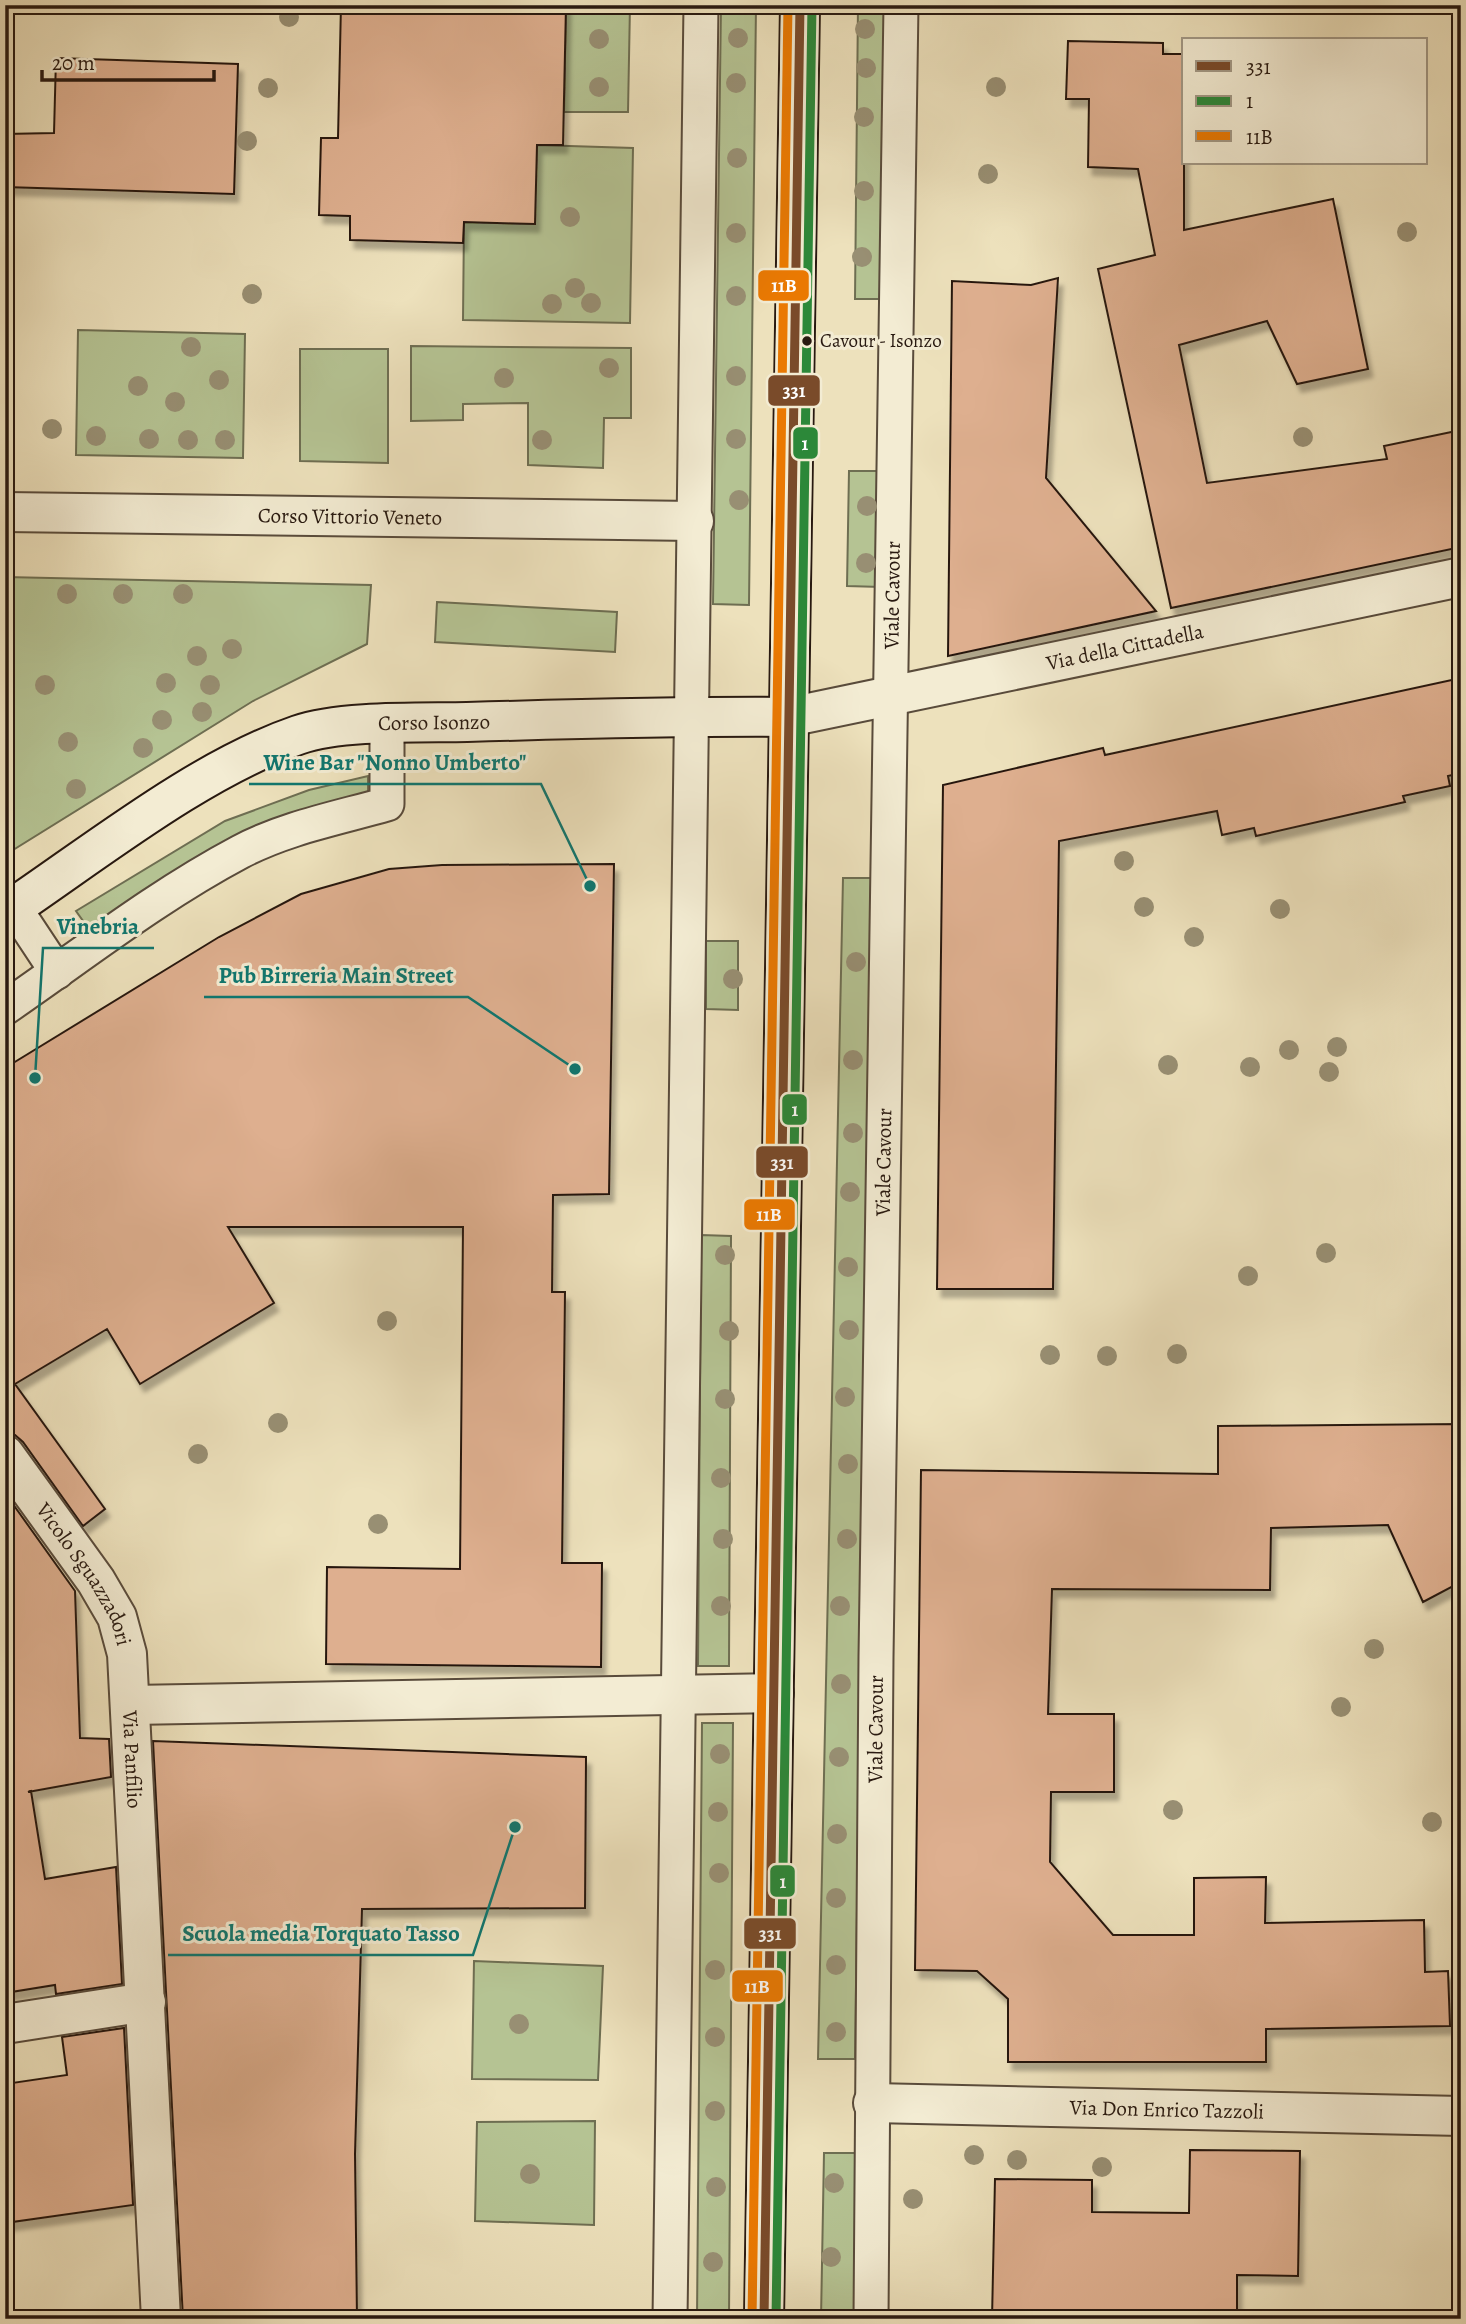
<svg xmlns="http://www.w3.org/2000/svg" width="1466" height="2324" font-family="Alegreya,serif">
	<defs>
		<filter id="shadow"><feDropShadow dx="4.5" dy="8" stdDeviation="2" flood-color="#0004"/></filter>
	</defs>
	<rect width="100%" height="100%" fill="#ede1bc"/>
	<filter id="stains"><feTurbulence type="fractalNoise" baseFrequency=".00286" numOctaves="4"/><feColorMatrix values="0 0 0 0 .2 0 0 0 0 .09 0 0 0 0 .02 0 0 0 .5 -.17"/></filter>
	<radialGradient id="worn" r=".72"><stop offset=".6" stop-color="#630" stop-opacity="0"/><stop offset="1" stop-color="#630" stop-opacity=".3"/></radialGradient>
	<path fill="#b5c393" stroke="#6e6e52" stroke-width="2" d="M566,5h64l-2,107h-64z
		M721,5h35l-7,600 -36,-1z
		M858,5h30l-3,294h-30z
		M537,145l96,3 -3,175 -167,-3 1,-98 70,2z
		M78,330l167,4 -2,124 -167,-3z
		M411,346l220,2v70h-27l-1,50 -75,-3v-62l-65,1v16l-52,1z
		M300,349h88v114l-88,-2z
		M849,471h34l-2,116 -34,-1z
		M5,577l366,8 -4,59 -114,57 -248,154z
		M437,602l180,10 -2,40 -180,-10z
		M368,776v19l-277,137 -15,-21 149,-90 84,-31z
		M843,878h28l-16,1181h-37z
		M706,941h32v69l-32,-1z
		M701,1235l30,1 -2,430h-31z
		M702,1723h31l-4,596h-32z
		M474,1961l129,5 -5,114 -126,-1z
		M595,2121l-1,104 -119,-4 2,-99z
		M824,2153h35l-2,166h-36z"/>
	<path fill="#deaf8f" stroke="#281910" stroke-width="2" filter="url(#shadow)" d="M341,5h225l-3,140h-26l-2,79 -71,-2 -1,21 -113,-3v-24l-31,-1 2,-77h17z
		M1068,41l95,2v11h21v176l149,-31 35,170 -71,15 -30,-63 -88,24 28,138 180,-24 -3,-13 77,-16v117l-290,61 -73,-339 57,-14 -17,-86 -50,-2 1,-68h-23z
		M56,58l182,6 -4,130 -229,-7v-53l49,-1z
		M1058,278l-12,200 110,133 -208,45 4,-375 79,4z
		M1461,678v95l-13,3 2,10 -47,10 2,6 -149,34 -2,-8 -32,7 -5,-24 -158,30 -6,448h-116l6,-504 160,-37 2,7z
		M614,864l-5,330 -56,1 -1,97h13l-3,271h40l-1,104 -275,-3 1,-97 133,2 3,-342h-235l46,76 -134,81 -33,-55 -92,55 90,125 -22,17 -60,-84 -8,-7 -10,-1v-366l214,-131 82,-43 88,-25 53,-4z
		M1461,1424v158l-38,20 -35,-77 -117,3 -1,62 -218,-1 -4,125h66v78h-63l-1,70 63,73h81v-57l72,-1 -1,46 159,-3 1,52 23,-1 2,55 -184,3v33h-258v-63l-31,-28 -62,-1 6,-500 297,4v-48z
		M5,1493l70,98 5,147 29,1 2,38 -83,15 3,-1 14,88 71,-12 6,117 -66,10 -1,-9 -50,8z
		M153,1741l433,16 -1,151 -223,1 -7,245 2,165h-174z
		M124,2028l9,177 -128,18v-139l62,-9 -5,-38z
		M1190,2150l110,1 -2,125 -61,-1v40l-140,-3v7h-105l3,-140 97,1v32l97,1z"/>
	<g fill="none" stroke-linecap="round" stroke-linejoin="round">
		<g stroke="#594b3b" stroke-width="37">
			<g id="lane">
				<path d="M14,907l43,65"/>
				<path d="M5,1008c77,-53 152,-112 235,-156 45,-24 98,-34 147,-48v-80"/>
				<path d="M670,2319l31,-2314"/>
				<path id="s1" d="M871,2319l5,-662 25,-1652"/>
			</g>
		</g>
		<g stroke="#594b3b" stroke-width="42">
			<g id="street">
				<path id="s2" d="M5,512l689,9"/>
				<path id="s3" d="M789,717l672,-140"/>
				<path id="s4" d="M5,1455l91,126 21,36 10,37 34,665"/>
				<path d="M132,1705l642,-12"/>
				<path d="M5,2024l141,-22"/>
				<path id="s5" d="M873,2103l588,13"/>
			</g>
		</g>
		<g stroke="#281910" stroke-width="42">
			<g id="secondary">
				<path id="s6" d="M5,913c88,-59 194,-144 293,-178 43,-15 123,-12 169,-13 107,-3 215,-6 322,-5"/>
				<path d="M764,2319l36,-2314"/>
			</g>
		</g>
		<use href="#lane" stroke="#f3ecd3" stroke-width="33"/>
		<use href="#street" stroke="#f3ecd3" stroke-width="38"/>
		<use href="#secondary" stroke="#f3ecd3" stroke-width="38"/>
		<g stroke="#f3ecd3" stroke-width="14">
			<path id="bus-1" d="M764,2319l36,-2314"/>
		</g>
		<g stroke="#f3ecd3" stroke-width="14">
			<path id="bus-2" d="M776,2319l36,-2314"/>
		</g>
		<g stroke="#f3ecd3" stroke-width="14">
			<path id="bus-3" d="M752,2319l36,-2314"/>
		</g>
		<use href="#bus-1" stroke="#7a4b2a" stroke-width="9"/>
		<use href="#bus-2" stroke="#2c8839" stroke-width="9"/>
		<use href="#bus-3" stroke="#ea7902" stroke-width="9"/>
	</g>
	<g fill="#988f73">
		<circle cx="289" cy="17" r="10"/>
		<circle cx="865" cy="29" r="10"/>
		<circle cx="738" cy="38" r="10"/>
		<circle cx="599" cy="39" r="10"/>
		<circle cx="866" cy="68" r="10"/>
		<circle cx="736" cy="83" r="10"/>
		<circle cx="599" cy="87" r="10"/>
		<circle cx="996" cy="87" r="10"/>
		<circle cx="268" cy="88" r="10"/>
		<circle cx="864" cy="117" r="10"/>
		<circle cx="247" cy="141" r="10"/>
		<circle cx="737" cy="158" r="10"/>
		<circle cx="988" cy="174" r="10"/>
		<circle cx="864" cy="191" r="10"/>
		<circle cx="570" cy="217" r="10"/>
		<circle cx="1407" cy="232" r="10"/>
		<circle cx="736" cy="233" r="10"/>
		<circle cx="862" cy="257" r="10"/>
		<circle cx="575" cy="288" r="10"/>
		<circle cx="252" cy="294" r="10"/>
		<circle cx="736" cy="296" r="10"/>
		<circle cx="591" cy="303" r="10"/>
		<circle cx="552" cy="304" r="10"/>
		<circle cx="191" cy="347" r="10"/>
		<circle cx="609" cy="368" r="10"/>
		<circle cx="736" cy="376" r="10"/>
		<circle cx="504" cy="378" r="10"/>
		<circle cx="219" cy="380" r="10"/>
		<circle cx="138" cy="386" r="10"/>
		<circle cx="175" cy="402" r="10"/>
		<circle cx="52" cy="429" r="10"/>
		<circle cx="96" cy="436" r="10"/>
		<circle cx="1303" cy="437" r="10"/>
		<circle cx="149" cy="439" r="10"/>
		<circle cx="736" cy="439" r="10"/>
		<circle cx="188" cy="440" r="10"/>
		<circle cx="225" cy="440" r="10"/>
		<circle cx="542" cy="440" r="10"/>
		<circle cx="739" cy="500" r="10"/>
		<circle cx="867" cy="506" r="10"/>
		<circle cx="866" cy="563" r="10"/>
		<circle cx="67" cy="594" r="10"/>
		<circle cx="123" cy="594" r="10"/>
		<circle cx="183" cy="594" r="10"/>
		<circle cx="232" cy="649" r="10"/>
		<circle cx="197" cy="656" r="10"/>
		<circle cx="166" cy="683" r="10"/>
		<circle cx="45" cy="685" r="10"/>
		<circle cx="210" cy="685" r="10"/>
		<circle cx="202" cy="712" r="10"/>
		<circle cx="162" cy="720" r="10"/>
		<circle cx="68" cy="742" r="10"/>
		<circle cx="143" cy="748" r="10"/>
		<circle cx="76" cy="789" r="10"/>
		<circle cx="1124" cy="861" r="10"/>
		<circle cx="1144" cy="907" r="10"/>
		<circle cx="1280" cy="909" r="10"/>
		<circle cx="1194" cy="937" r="10"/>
		<circle cx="856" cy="962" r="10"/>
		<circle cx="733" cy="979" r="10"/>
		<circle cx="1337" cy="1047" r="10"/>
		<circle cx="1289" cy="1050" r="10"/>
		<circle cx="853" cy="1060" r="10"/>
		<circle cx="1168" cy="1065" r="10"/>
		<circle cx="1250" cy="1067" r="10"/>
		<circle cx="1329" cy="1072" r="10"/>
		<circle cx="853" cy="1133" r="10"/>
		<circle cx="850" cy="1192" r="10"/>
		<circle cx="1326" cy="1253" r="10"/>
		<circle cx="725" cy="1255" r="10"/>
		<circle cx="848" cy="1267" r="10"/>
		<circle cx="1248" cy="1276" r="10"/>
		<circle cx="387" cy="1321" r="10"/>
		<circle cx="849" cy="1330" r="10"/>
		<circle cx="729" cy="1331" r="10"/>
		<circle cx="1177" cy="1354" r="10"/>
		<circle cx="1050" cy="1355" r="10"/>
		<circle cx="1107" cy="1356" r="10"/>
		<circle cx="845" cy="1397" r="10"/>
		<circle cx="725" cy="1399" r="10"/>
		<circle cx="278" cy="1423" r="10"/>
		<circle cx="198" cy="1454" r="10"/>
		<circle cx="848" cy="1464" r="10"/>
		<circle cx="721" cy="1478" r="10"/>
		<circle cx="378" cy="1524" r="10"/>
		<circle cx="723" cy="1539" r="10"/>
		<circle cx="847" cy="1539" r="10"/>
		<circle cx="721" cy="1606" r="10"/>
		<circle cx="840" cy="1606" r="10"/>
		<circle cx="1374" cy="1649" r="10"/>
		<circle cx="841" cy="1684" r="10"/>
		<circle cx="1341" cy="1707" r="10"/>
		<circle cx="720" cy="1754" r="10"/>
		<circle cx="839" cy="1757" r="10"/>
		<circle cx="1173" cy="1810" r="10"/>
		<circle cx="718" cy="1812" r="10"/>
		<circle cx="1432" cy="1822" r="10"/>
		<circle cx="837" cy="1834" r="10"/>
		<circle cx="719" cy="1873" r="10"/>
		<circle cx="836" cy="1898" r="10"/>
		<circle cx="836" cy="1965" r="10"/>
		<circle cx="715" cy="1970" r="10"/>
		<circle cx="519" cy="2024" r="10"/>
		<circle cx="836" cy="2032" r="10"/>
		<circle cx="715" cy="2037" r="10"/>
		<circle cx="715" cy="2111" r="10"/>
		<circle cx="974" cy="2155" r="10"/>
		<circle cx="1017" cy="2160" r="10"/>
		<circle cx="1102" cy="2167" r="10"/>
		<circle cx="530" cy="2174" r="10"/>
		<circle cx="834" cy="2183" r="10"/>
		<circle cx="716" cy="2187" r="10"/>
		<circle cx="913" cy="2199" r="10"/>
		<circle cx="831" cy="2257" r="10"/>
		<circle cx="713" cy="2262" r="10"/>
	</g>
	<circle fill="#281910" stroke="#f3ecd3" stroke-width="2.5" cx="807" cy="341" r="6"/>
	<g text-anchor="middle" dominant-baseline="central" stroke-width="6" stroke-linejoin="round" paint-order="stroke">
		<g font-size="19" fill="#281910" stroke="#f3ecd3" text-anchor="start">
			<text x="820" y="341">Cavour - Isonzo</text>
		</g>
		<g font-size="21" fill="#281910" stroke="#f3ecd3">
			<text stroke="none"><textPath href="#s2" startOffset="345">Corso Vittorio Veneto</textPath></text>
			<text stroke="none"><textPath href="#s1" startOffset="1724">Viale Cavour</textPath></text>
			<text stroke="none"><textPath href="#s3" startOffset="343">Via della Cittadella</textPath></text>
			<text stroke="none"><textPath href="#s6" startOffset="481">Corso Isonzo</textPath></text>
			<text stroke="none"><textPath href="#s1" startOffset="1157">Viale Cavour</textPath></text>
			<text stroke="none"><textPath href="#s4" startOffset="144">Vicolo Sguazzadori</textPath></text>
			<text stroke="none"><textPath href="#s1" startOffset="590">Viale Cavour</textPath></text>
			<text stroke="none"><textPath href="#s4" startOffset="341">Via Panfilio</textPath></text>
			<text stroke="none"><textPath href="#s5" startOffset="294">Via Don Enrico Tazzoli</textPath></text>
		</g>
	</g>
	<path fill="none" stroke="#0f766e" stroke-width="2.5" d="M590 886L541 784H249M35 1078L43 948H154M575 1069L468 997H204M515 1827L473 1955H168"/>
	<g fill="#0f766e" stroke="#f3ecd3" stroke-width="2.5">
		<circle cx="590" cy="886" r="7"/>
		<circle cx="35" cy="1078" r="7"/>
		<circle cx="575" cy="1069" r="7"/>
		<circle cx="515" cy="1827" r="7"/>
	</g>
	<g font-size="23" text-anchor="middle" font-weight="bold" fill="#0f766e" stroke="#f3ecd3" stroke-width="6" stroke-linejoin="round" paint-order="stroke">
		<text x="395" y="770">Wine Bar "Nonno Umberto"</text>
		<text x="98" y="934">Vinebria</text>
		<text x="336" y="983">Pub Birreria Main Street</text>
		<text x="321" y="1941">Scuola media Torquato Tasso</text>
	</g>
	<g stroke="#f3ecd3" stroke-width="2.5">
		<rect x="757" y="269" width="53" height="33" rx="7" fill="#ea7902"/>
		<rect x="767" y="374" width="54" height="33" rx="7" fill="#7a4b2a"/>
		<rect x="792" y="426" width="27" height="34" rx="7" fill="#2c8839"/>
		<rect x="781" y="1093" width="27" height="33" rx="7" fill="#2c8839"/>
		<rect x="755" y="1145" width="54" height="34" rx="7" fill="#7a4b2a"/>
		<rect x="743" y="1198" width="53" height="33" rx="7" fill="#ea7902"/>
		<rect x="769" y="1864" width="27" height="34" rx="7" fill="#2c8839"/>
		<rect x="743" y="1917" width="54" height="33" rx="7" fill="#7a4b2a"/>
		<rect x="731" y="1969" width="53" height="34" rx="7" fill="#ea7902"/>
	</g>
	<g font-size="19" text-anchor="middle" font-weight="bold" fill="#fff">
		<text x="784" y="292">11B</text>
		<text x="794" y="397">331</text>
		<text x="805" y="450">1</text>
		<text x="795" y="1116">1</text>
		<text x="782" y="1169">331</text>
		<text x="769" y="1221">11B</text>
		<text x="783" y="1888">1</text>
		<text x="770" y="1940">331</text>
		<text x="757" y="1993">11B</text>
	</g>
	<rect width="1466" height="2324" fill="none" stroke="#ede1bc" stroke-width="28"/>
	<rect x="7" y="7" width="1452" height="2310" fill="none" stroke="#281910" stroke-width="3.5"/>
	<rect x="14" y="14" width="1438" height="2296" fill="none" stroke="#281910" stroke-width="2"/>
	<rect x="1182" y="38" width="245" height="126" fill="#f3ecd3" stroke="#a29885" stroke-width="2"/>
	<rect x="1196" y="61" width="35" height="10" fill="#7a4b2a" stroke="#a29885" stroke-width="2"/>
	<text x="1246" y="74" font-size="21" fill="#281910">331</text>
	<rect x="1196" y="96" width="35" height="10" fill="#2c8839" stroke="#a29885" stroke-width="2"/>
	<text x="1246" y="108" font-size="21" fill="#281910">1</text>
	<rect x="1196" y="131" width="35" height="10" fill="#ea7902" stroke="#a29885" stroke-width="2"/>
	<text x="1246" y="144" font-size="21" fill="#281910">11B</text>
	<path d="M42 70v10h172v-10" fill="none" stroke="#281910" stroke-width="3.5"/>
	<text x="52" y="70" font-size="21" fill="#281910" stroke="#f3ecd3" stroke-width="5" paint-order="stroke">20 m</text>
	<rect width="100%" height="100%" filter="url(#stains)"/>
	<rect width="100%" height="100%" fill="url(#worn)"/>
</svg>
